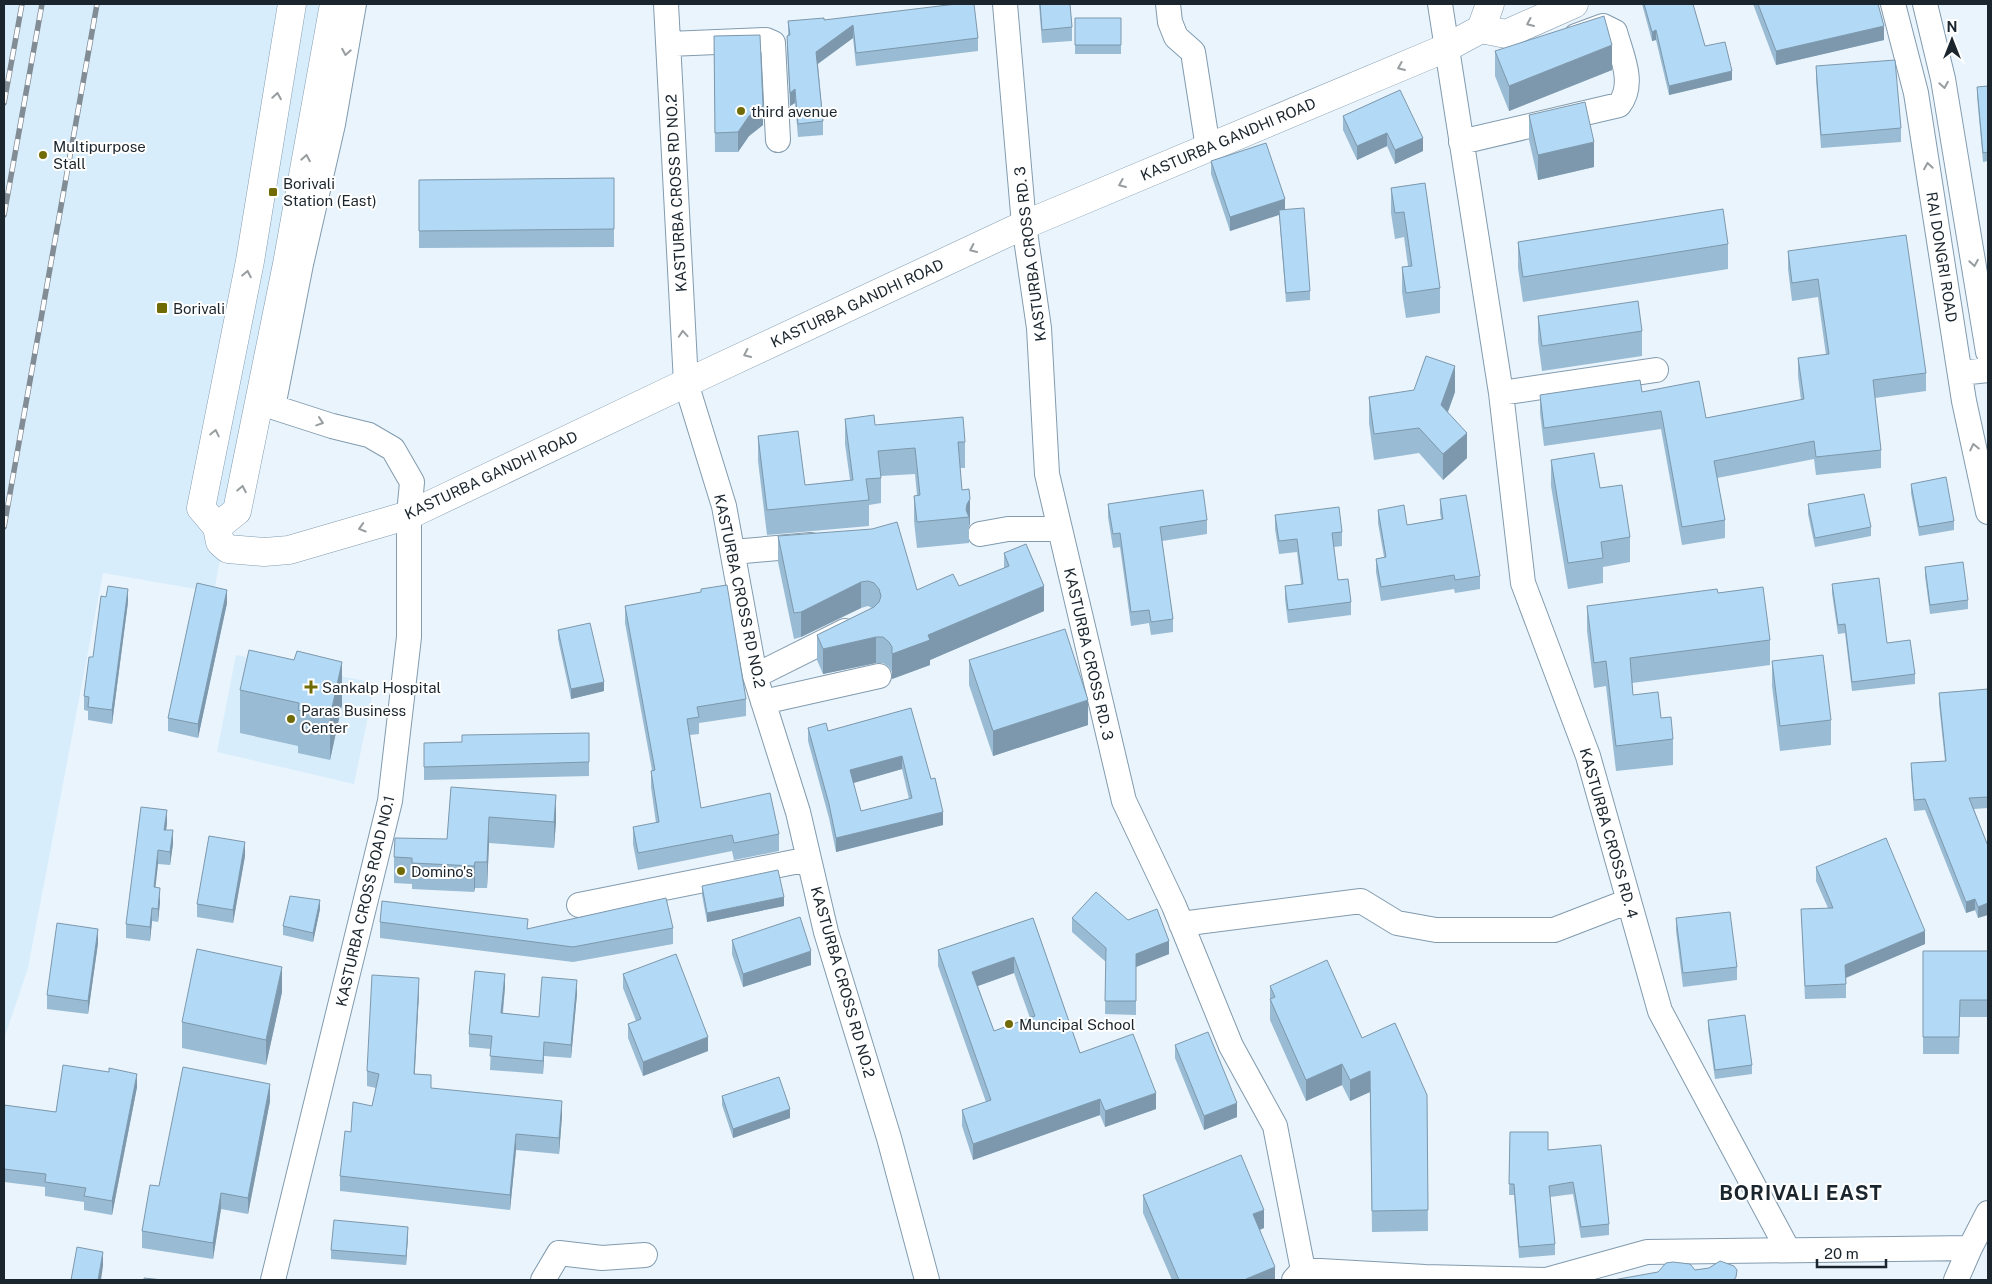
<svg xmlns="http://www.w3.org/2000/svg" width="1992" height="1284" font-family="'Public Sans',sans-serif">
	<rect width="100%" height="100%" fill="#e9f4fd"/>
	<path fill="#d8edfc" d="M4,4h318l-108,588 -111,-19 -75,395 -24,71z
		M236,655l139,28 -21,101 -137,-32z"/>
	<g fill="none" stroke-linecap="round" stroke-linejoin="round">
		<g stroke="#829bae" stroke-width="26">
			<path id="minor" d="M666,4l20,379 38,123 31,170 43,136 28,120 63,206 38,142
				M1005,4l19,221 15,103 8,146 13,55 64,272 50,105 57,140 44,80 28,144
				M1168,4l2,18 6,15 17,15 15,96
				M1440,4l61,389 22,190 65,173 72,255 128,239
				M1893,4l23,89 48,308 24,111
				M1925,4l18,75 45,273
				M669,44l97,-4 7,3 5,97
				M1461,142l158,-37c17,-21 2,-51 -4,-73l-12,-6 -27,10
				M1960,373l28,-3
				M1501,393l155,-23
				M980,534l28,-5h52
				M733,552l78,-7
				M755,676l90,-45
				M763,702l116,-26
				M579,905l230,-46
				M1181,924l180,-23 36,22 39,7h118l75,-29
				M273,1280l117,-479 19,-164v-122l3,-33 -19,-33 -24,-14 -37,-9 -59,-19 28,-143 32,-140 21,-120
				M543,1280l16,-27 43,5 43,-3
				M1294,1280l9,-10 122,7 121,3 101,-28 323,-4
				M1956,1280l14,-32 18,-35"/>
		</g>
		<g stroke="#829bae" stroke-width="29">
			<path id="major" d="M292,4l-42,257 -49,247 16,19 3,15 8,7 36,3 25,-2 120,-35 277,-132 338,-158 422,-177 35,-19 9,-25
				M1481,29l25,5 68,-30
				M217,527l20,-16 50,-247 47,-260"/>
		</g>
		<use href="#minor" stroke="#fff" stroke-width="24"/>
		<use href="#major" stroke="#fff" stroke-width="28"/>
		<g stroke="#828c95" stroke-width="5.5">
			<path id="rail" d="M4,103l18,-99
				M4,215l38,-211
				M4,527l93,-523"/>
		</g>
		<use href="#rail" stroke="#fff" stroke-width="4" stroke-dasharray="11" stroke-linecap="butt"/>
	</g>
	<path fill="#99bbd3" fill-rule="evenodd" d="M1039,4h31l2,23v14l-30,2z
		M1642,4h51l12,42 27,34 -63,15 -13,-55 -4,1z
		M1753,4h125l6,36 -108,25z
		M1075,18h46v36h-46z
		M824,20l154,18v13l-122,15 -3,-28 -35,26 5,57v14l-25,2 -3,-34 -5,3 -3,-57v-13h1v-15z
		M714,36l49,89 -14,11 -11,16h-23z
		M1495,51l117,19 -103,41 -14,-35z
		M1816,66l85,62v14l-80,6 -5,-68z
		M1988,86v75l-5,1 -6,-66v-9z
		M1400,90l23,61 -28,13 -8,-18 -30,14 -14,-30v-14z
		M1529,115l65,52 -56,13 -9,-40z
		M1211,161l74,49 25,81v9l-24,2 -7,-88 -49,17 -19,-57z
		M614,178v69l-195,1v-68z
		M1425,183l15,105v25l-34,5 -4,-26v-25l6,-1 -4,-29 -9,2 -4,-26v-25z
		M1518,242l210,2v25l-205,33 -5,-34z
		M1788,251l138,122v18l-51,7 6,52v18l-65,7 -2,-16 -97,19 8,42v18l-43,7 -21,-116 -117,17 -4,-33v-18l102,-3 64,26 95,-18 -3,-24v-18l28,-3 -8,-58 -26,4 -4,-32z
		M1538,316l104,15v25l-100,15 -4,-30z
		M1455,392l-7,20 19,46 -24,22 -24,-27 -45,7 -5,-37v-26z
		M845,419l30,6 90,17v26h-5l2,22 7,-1 1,35 -1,2v17l-52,5 -3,-27v-25l3,-1 -2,-21 -34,2v27l-12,2v21l-102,9 -9,-74v-25l47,49 45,-5 -5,-36z
		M1551,460l49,28 30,49v25l-27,5v16l-35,6 -17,-103z
		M1911,484l43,37v9l-35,6 -8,-43z
		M1440,499l40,77v13l-25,4 -1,-4 -73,12 -5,-29v-13l8,-2 -6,-34v-13l29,15 34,-6 -1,-6z
		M1108,504l99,16v14l-45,7 11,78v13l-22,3 -2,-12 -18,3 -11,-79 -7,1 -5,-31z
		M1808,504l63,23v9l-56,11 -7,-33z
		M1275,515l67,17v14l-8,1 4,33 13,22v13l-63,8 -3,-24v-13l16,-2 -4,-32 -18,2 -4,-25z
		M778,536l139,54 42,-4 45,-18v-15l40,58 -114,49v5l-38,14v-7l-3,-5 -6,-4h-7l-53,11 -6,-14v-25l55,-27 -4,-2 -7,2 -60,29 -7,2 -16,-77z
		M1925,567l43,33v9l-38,5 -5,-38z
		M1832,584l83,90v10l-63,7 -7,-58 -7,1 -6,-41z
		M701,589l45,110v17l-47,7v11l-9,1 11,73 78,26v17l-45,9 -2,-9 -94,19 -5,-26v-17l23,-4 -5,-36v-16l1,-1 -27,-147v-17l76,-14z
		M1718,593l52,47v25l-138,18 1,12 40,44v26l-57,6 -10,-85 -12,2 -7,-57v-25z
		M128,602l-16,122 -24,-4v-9l-4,-1v-14l9,-39z
		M227,603l-29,135 -30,-7v-13z
		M558,630l46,61 -33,8 -13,-60z
		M969,660l119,65 -95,31 -24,-71z
		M1772,661l59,59v25l-51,6 -8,-65z
		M1988,689v119l-14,1 14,37 -10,72 -3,-8 -9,3 -41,-103 -11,1 -3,-37v-11l34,-2 -6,-57v-11z
		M240,690l102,15 -12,55 -32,-7v-7l-58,-13z
		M911,708l32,117 -107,27 -7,-34 -21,-77v-13l20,3zM902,769l7,30 -48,12 -8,-28z
		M589,733v43l-165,4v-37l38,-1z
		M451,787l105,34 -2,27 -65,-5 -2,45h-12l-1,4 -62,-3v-5l-18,-1v-26l53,-18z
		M167,824l-1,6 7,14 -3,21 -12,-1 -3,23 5,15 -2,20 -6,-1 -2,20 -24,-3v-14z
		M245,856l-12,67 -36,-6v-13z
		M1816,867l109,77 -79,34v20l-41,1 -4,-90 27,-1 -12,-27z
		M702,886l82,20 -77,16 -5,-27z
		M320,909l-7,33 -30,-7v-9z
		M1033,918l47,135 76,56 -51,18 -5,-12 -127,45 -11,-34v-16l24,-8 -48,-136v-16zM1014,973l16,45 -36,13 -16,-45z
		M1072,918l56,2 41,34 -33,13v48l-31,-1 1,-52 -34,-30z
		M1676,918l61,49v13l-54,7 -7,-56z
		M380,922l148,7 145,-1v16l-100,18 -193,-24z
		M732,940l79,25 -68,22 -11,-33z
		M98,943l-10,71 -41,-5v-14z
		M1923,951h65v66h-28l-1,37h-36z
		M623,974l85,77 -65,25 -15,-38v-14l8,-3 -13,-33z
		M1270,986l92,52 65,57 1,136 -56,1 -2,-140 -20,9 -8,-16 -36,16 -36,-81z
		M505,987l-2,26 36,4 38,-23 -6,64 -27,-2 -1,18 -53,-4 1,-21 -22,-2v-13z
		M282,992l-16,73 -84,-17v-26z
		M419,993l-5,81 17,14 131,28 -3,38 -43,-4 -6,60 -170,-19v-15l11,-44 21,-26 4,-18 -9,-2v-15z
		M1708,1020l44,45v9l-37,5 -7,-50z
		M1175,1045l62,72 -33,13 -29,-72z
		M137,1087l-25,128 -28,-5v-8l-39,-6v-9l-41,-5v-77l52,7z
		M722,1096l68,22 -57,20 -11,-33z
		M270,1101l-22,113 -27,-5 -8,50 -71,-11v-17l17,-45z
		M1510,1132l38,18 61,74v11l-28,3 -8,-44 -23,3 5,47v11l-36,3 -5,-63h-5z
		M1143,1195l121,33 -4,2 15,50h-103l-29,-67z
		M408,1236l-2,29 -75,-6v-9z"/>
	<path fill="#7d98ac" d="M853,25v13l-37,27v-13z
		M1884,26v14l-108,25v-14z
		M1656,30v10l-4,1v-9z
		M1612,45v25l-103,41v-25z
		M1732,71v9l-63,15v-9z
		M795,89v14l-5,3v-13z
		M763,106v19l-14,11 -11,16v-20l11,-16z
		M1387,133v13l-30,14v-14z
		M1423,138v13l-28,13v-14z
		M1594,142v25l-56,13v-25z
		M1285,199v14l-55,18v-14z
		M1455,366v26l-14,38v-25z
		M1467,433v25l-24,22v-26z
		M970,499v25l-1,2v-9h-3l1,-13z
		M861,582v26l-60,29v-25z
		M1044,586v25l-114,49v5l-38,14v-25l36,-19z
		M128,589v13l-16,122v-14z
		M227,590v13l-29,135v-14z
		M876,637v26l-53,11v-25z
		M342,662v43l-12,55v-43z
		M604,682v9l-33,8v-10z
		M1088,700v25l-95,31v-25z
		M902,756v13l-52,15v-14z
		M556,795v26l-2,27v-26z
		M167,810v14l-3,19v-13z
		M943,812v13l-107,27v-14z
		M489,817v26l-2,45v-26z
		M173,830v14l-3,21v-13z
		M245,842v14l-12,67v-13z
		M158,850v14l-4,37v-14z
		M475,862v26l-1,4v-26z
		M160,888v14l-2,20v-13z
		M784,897v9l-77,16v-9z
		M1975,899v11l-9,3v-11z
		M320,900v9l-7,33v-9z
		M1988,903v12l-10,3v-11z
		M152,908v13l-2,20v-14z
		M98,929v14l-10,71v-13z
		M1925,931v13l-80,34v-13z
		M1169,941v13l-33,13v48v-61z
		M811,951v14l-68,22v-13z
		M1014,957v16l-42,15v-16z
		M282,967v25l-16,73v-25z
		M505,974v13l-4,40v-14z
		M419,978v15l-5,96v-15z
		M577,980v14l-6,64v-13z
		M708,1037v14l-65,25v-14z
		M544,1042v14l-1,18v-13z
		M1342,1064v21l-36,16v-21z
		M1370,1071v21l-20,9v-21z
		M137,1074v13l-25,128v-14z
		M270,1084v17l-22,113v-16z
		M1156,1093v16l-51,18v-16z
		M1100,1099v16l-127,45v-16z
		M562,1101v15l-3,38v-16z
		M1237,1103v14l-33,13v-14z
		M790,1109v9l-57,20v-9z
		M516,1134v16l-6,60v-15z
		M221,1193v16l-8,50v-16z
		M1264,1210v18l-11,4v-18z
		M408,1227v9l-2,29v-9z
		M103,1252v14l-2,14h-3z
		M1275,1267v13h-29v-1z"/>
	<path fill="#b2d9f5" stroke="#7d98ac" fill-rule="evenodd" d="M956,4h18l4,34 -122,15 -3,-28 -37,27 7,69 -25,3 -3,-35 -5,4 -3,-57 3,-1 -2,-14 36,-3v2z
		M1040,4h30l2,23 -30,3z
		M1644,4h49l12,42 20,-4 7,29 -63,15 -13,-56 -4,2z
		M1758,4h120l6,22 -108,25z
		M1604,16l8,29 -103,41 -14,-35z
		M1075,18h46v27h-46z
		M760,35l3,71 -14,10 -11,16 -23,1 -1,-97z
		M1895,60l6,68 -80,7 -5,-69z
		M1988,86v66l-5,1 -6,-66z
		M1400,90l23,48 -28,12 -8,-17 -30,13 -14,-30z
		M1585,102l9,40 -56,13 -9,-40z
		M1266,143l19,56 -55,18 -19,-56z
		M614,178v51l-195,2v-51z
		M1425,183l15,105 -34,5 -4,-26 10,-1 -8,-54 -9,1 -4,-25z
		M1304,208l6,83 -24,2 -7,-83z
		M1723,209l5,35 -205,33 -5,-35z
		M1906,235l20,138 -53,7 8,70 -65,7 -2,-16 -100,20 11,59 -43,7 -21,-116 -117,17 -4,-33 100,-15 2,12 57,-11 7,37 98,-19 -6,-41 31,-4 -11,-75 -26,4 -4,-32z
		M1638,301l4,30 -100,15 -4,-30z
		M1426,356l29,10 -14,39 26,28 -24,21 -24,-26 -45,6 -5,-37 45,-7z
		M874,415l1,10 88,-8 2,25h-7l4,48 7,-1 1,10 -3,5 -1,6 3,7 -52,5 -3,-26 6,-1 -5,-47 -37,3 3,27 -15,1 3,21 -102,10 -9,-74 40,-5 7,54 48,-5 -8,-61z
		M1594,453l6,35 22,-3 8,52 -29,5 2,16 -35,5 -17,-103z
		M1946,477l8,44 -35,6 -8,-43z
		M1203,490l4,30 -47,7 13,92 -22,3 -2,-12 -18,2 -11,-79 -7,1 -5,-30z
		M1864,494l7,33 -56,11 -7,-34z
		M1466,495l14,81 -25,4 -1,-5 -73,12 -5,-28 10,-2 -8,-47 26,-5 3,20 36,-6 -3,-20z
		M1339,507l3,25 -10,1 6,47 10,-1 3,23 -63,8 -3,-24 18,-2 -6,-45 -18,2 -4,-26z
		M897,522l20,68 36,-16 6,12 50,-20 -5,-13 22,-9 18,42 -116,49 2,5 -38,14v-7l-3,-5 -6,-5h-7l-53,12 -6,-14 57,-28 5,-5 2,-6 -2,-7 -5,-6 -6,-2 -7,1 -60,30 -7,1 -16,-77 94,-7z
		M1963,562l5,38 -38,5 -5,-38z
		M1879,578l8,65 23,-3 5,34 -63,8 -7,-58 -7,1 -6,-41z
		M197,583l30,7 -29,134 -30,-6z
		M727,585l19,114 -49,8 2,10 -12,2 14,89 69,-15 9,41 -45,9 -2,-8 -94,18 -5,-26 26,-5 -8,-51 4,-1 -30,-164 76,-14v-3z
		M108,586l20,3 -16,121 -24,-3 1,-10 -5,-1 5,-39h4l8,-61 5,1z
		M1763,587l7,53 -140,18 3,37 25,-3 3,26 10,-1 2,22 -57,7 -10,-85 -12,2 -7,-57 130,-17 1,4z
		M590,623l14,59 -33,7 -13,-59z
		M1065,629l23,71 -95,31 -24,-71z
		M249,650l45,10 3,-9 45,11 -12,55 -32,-7 1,-7 -59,-13z
		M1823,655l8,65 -51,6 -8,-65z
		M1988,689v108l-19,1 19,48v57l-10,4 -3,-8 -9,3 -41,-103 -11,1 -3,-37 35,-2 -7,-68z
		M911,708l20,71 4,-1 8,34 -107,26 -7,-34 -21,-76 18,-5 2,8zM902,756l10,42 -51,13 -11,-41z
		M589,733v29l-165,5v-24l38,-1v-7z
		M451,787l105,8 -2,27 -65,-5 -2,45h-12l-1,4 -62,-3v-5l-18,-1 1,-19 52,1z
		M141,807l26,3 -3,20h9l-3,22 -12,-2 -4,37 6,1 -2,21 -6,-1 -2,19 -24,-3z
		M209,836l36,6 -12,68 -36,-6z
		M1886,838l39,93 -80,34 1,19 -41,2 -4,-77 32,-1 -17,-41z
		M778,870l6,27 -77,16 -5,-27z
		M1096,892l32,28 29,-11 12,32 -33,13v47h-31l1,-53 -34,-30z
		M290,896l30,4 -7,33 -30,-7z
		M666,898l7,30 -100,19 -193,-25 2,-21 146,18 -1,10z
		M1730,912l7,55 -54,6 -7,-55z
		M800,917l11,34 -68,23 -11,-34z
		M1033,918l47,135 53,-19 23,59 -51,18 -5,-12 -127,45 -11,-34 29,-10 -53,-150zM1014,957l21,59 -41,15 -22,-59z
		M57,923l41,6 -10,72 -41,-6z
		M197,949l85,18 -16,73 -84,-18z
		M1923,951h65v49h-28l-1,37h-36z
		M676,954l32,83 -65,25 -15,-38 13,-5 -18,-45z
		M1327,960l35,78 33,-15 32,72 1,115 -56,1 -2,-140 -20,9 -8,-16 -36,16 -36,-81 5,-2 -5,-11z
		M475,971l30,3 -4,39 38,4 3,-40 35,3 -6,65 -27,-3 -1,19 -53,-5 2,-20 -23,-2z
		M372,975l47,3 -5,96 17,1v13l131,13 -3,37 -43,-4 -6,61 -170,-19 5,-45 6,1 2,-30 19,4 7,-32 -12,-3z
		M1745,1015l7,50 -37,5 -7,-50z
		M1208,1032l29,71 -33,13 -29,-71z
		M63,1065l46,7v-4l28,6 -25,127 -28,-5 2,-8 -41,-6 1,-8 -42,-5v-64l52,7z
		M183,1067l87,17 -22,114 -27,-5 -8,50 -71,-12 8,-46 9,1z
		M779,1077l11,32 -57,20 -11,-33z
		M1510,1132h38v18l53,-5 8,79 -28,3 -8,-45 -24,4 6,58 -36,3 -5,-63h-5z
		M1241,1155l23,55 -11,4 22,53 -29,12v1h-67l-36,-85z
		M334,1220l74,7 -2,29 -75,-6z
		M77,1247l26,5 -5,28h-27z
		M1720,1261l14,5 3,4 -1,7 -2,3h-121l45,-8 8,-9 7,-1 17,2 5,6 14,-2z
		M144,1278l19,2h-19z"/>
	<defs><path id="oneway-chevron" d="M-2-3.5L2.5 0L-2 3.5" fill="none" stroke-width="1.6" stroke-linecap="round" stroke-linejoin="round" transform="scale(1.25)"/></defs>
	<g stroke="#989da0">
		<use href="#oneway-chevron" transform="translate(1530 23) rotate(156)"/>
		<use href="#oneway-chevron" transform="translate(346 52) rotate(100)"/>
		<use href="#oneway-chevron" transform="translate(1401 67) rotate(157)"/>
		<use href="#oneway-chevron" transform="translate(1944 85) rotate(80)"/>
		<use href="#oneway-chevron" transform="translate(277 96) rotate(-81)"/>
		<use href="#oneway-chevron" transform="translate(306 158) rotate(-80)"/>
		<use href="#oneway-chevron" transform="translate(1928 166) rotate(-99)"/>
		<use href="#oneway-chevron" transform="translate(1122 184) rotate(157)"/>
		<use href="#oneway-chevron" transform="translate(973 249) rotate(155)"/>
		<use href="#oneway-chevron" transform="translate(1974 263) rotate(81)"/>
		<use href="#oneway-chevron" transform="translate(247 274) rotate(-79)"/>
		<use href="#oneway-chevron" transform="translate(683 334) rotate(-94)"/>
		<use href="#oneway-chevron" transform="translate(747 354) rotate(155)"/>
		<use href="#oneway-chevron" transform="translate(320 422) rotate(18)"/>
		<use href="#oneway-chevron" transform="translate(215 433) rotate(-78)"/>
		<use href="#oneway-chevron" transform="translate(1974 447) rotate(-102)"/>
		<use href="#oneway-chevron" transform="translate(242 489) rotate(-79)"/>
		<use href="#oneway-chevron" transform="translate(362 528) rotate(164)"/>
	</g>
	<g fill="#716b05" stroke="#fff" stroke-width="2">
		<circle cx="741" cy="111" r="5"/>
		<circle cx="43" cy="155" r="5"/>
		<rect x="268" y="187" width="10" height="10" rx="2.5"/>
		<rect x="156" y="302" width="12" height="12" rx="2.5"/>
		<path d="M308.5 679.5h5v5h5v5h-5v5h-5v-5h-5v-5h5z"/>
		<circle cx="291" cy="719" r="5"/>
		<circle cx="401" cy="871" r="5"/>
		<circle cx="1009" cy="1024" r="5"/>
	</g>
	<g text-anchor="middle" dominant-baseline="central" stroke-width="4" stroke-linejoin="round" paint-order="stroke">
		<g font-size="15" fill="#1b252d" stroke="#fff" text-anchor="start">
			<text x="751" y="111">third avenue</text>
			<text x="53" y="146">Multipurpose<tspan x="53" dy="17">Stall</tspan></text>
			<text x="283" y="183">Borivali<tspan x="283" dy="17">Station (East)</tspan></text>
			<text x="173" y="308">Borivali</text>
			<text x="322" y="687">Sankalp Hospital</text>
			<text x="301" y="710">Paras Business<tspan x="301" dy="17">Center</tspan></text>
			<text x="411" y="871">Domino's</text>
			<text x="1019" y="1024">Muncipal School</text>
		</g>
		<g font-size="15" fill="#1b252d" stroke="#fff">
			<text transform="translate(1228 139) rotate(-23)">KASTURBA GANDHI ROAD</text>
			<text transform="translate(676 193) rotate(-93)">KASTURBA CROSS RD NO.2</text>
			<text transform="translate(1030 254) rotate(-97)">KASTURBA CROSS RD. 3</text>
			<text transform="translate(1942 257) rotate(81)">RAI DONGRI ROAD</text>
			<text transform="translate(857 303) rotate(-25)">KASTURBA GANDHI ROAD</text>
			<text transform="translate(491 475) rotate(-25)">KASTURBA GANDHI ROAD</text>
			<text transform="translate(740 591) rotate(78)">KASTURBA CROSS RD NO.2</text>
			<text transform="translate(1089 654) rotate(77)">KASTURBA CROSS RD. 3</text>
			<text transform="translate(1609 833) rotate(74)">KASTURBA CROSS RD. 4</text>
			<text transform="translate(365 901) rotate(-77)">KASTURBA CROSS ROAD NO.1</text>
			<text transform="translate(843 982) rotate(74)">KASTURBA CROSS RD NO.2</text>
		</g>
		<g font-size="20" font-weight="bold" letter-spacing="1" fill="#1b252d" stroke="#fff">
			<text x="1801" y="1193">BORIVALI EAST</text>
		</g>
	</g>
	<rect width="1992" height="1284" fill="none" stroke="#1b252d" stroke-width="10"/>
	<g transform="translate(1952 40)" stroke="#ffffff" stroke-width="4" paint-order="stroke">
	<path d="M0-4L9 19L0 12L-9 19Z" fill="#1b252d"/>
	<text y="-8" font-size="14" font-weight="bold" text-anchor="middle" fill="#1b252d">N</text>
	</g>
	<path d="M1817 1259v8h69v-8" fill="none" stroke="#1b252d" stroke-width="2.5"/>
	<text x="1824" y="1259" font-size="15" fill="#1b252d" stroke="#ffffff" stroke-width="4" paint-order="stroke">20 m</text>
</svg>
